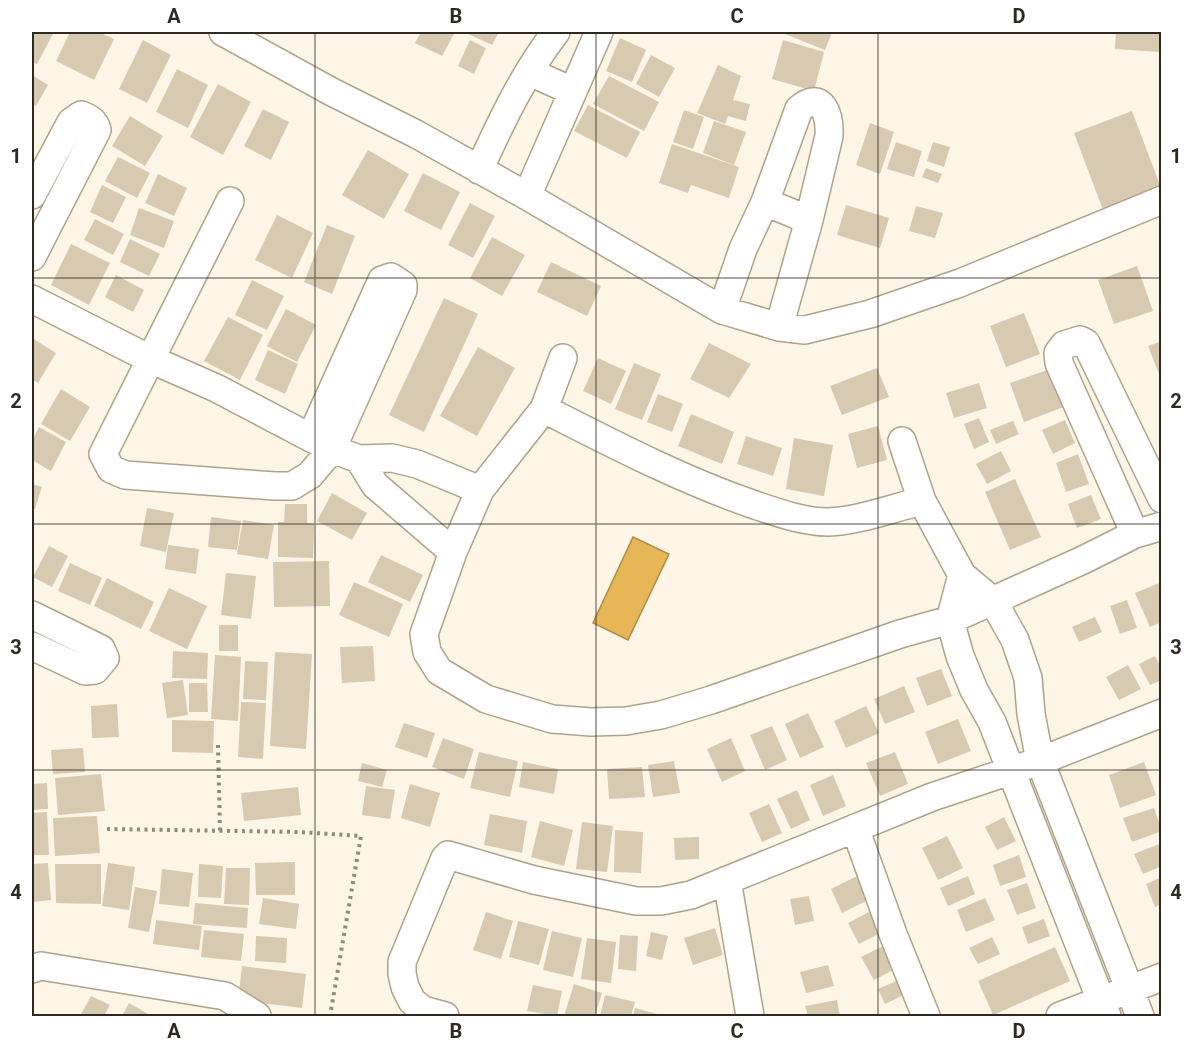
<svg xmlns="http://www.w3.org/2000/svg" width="1193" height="1048" font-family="Roboto,sans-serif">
	<rect width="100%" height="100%" fill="#fdf5e6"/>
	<path fill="#e7b657" stroke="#b08c47" stroke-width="1.5" d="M633,537l36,17 -41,86 -35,-17z"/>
	<path fill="#d8cab1" d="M32,32h22l-17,32 -5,-2z
		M70,32h29l15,7 -20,41 -38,-19z
		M421,32h34l-13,24 -27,-13z
		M464,32h35l-7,13z
		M786,32h46l-7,18 -40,-16z
		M1116,32h45l-1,20 -45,-3z
		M620,38l26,12 -14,32 -26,-11z
		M143,40l28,15 -24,48 -28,-14z
		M470,40l16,8 -12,26 -16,-8z
		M783,40l41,12 -10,39 -42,-12z
		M651,55l24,13 -16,29 -23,-13z
		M718,65l23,11 -8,24 17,4 -4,17 -18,-5 -3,8 -28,-11z
		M177,69l31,16 -20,43 -32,-16z
		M32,75l16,10 -12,21 -4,-2z
		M609,76l50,26 -15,29 -51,-27z
		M218,84l33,18 -28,53 -33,-18z
		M588,105l52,27 -13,26 -53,-27z
		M263,109l26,13 -18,38 -27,-14z
		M684,110l20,7 -11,32 -20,-7z
		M1132,111l29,77 -58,22 -29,-77z
		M130,116l33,20 -18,30 -33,-20z
		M714,121l32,11 -12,33 -31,-12z
		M870,123l24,9 -14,42 -24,-9z
		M896,142l26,9 -8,26 -27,-8z
		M933,142l17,5 -6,20 -17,-6z
		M672,144l67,23 -10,31 -38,-13 -3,8 -29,-10z
		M368,150l41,24 -25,45 -42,-24z
		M118,157l32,16 -13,25 -32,-17z
		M926,168l16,6 -4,9 -16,-6z
		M423,173l37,19 -19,38 -37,-19z
		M158,174l29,14 -13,28 -29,-13z
		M102,185l24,12 -13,26 -23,-11z
		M470,203l25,13 -22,42 -25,-13z
		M846,205l43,13 -9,30 -43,-13z
		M916,206l27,7 -8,25 -26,-7z
		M139,208l35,13 -10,27 -34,-13z
		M277,215l36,18 -21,45 -37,-18z
		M95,219l29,15 -11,21 -29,-15z
		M327,225l28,11 -23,58 -28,-12z
		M492,237l33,18 -23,41 -32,-18z
		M130,239l30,15 -11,22 -29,-14z
		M71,244l39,19 -21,42 -38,-20z
		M551,262l50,24 -14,30 -50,-24z
		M1137,266l16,45 -39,13 -16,-44z
		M116,275l28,15 -11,22 -28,-15z
		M252,280l32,16 -17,34 -32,-15z
		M444,298l34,16 -54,118 -35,-17z
		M286,309l30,16 -19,37 -30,-16z
		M1024,313l16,41 -34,13 -16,-41z
		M228,317l35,18 -23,45 -36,-19z
		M32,338l24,15 -18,30 -6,-4z
		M1162,341v38h-1l-13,-33z
		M709,343l42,21 -22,34 -39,-19z
		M478,347l37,21 -38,68 -37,-20z
		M268,350l30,14 -13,30 -30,-14z
		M598,358l28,13 -15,33 -28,-13z
		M634,363l27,11 -19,46 -27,-11z
		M877,368l12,29 -47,18 -12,-29z
		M1050,369l14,38 -40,15 -14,-39z
		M979,383l8,25 -33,10 -8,-25z
		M61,389l29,18 -20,34 -29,-17z
		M658,394l25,10 -11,28 -25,-10z
		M691,414l43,18 -12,32 -44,-18z
		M979,418l10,24 -15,7 -10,-25z
		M1065,420l10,23 -22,11 -11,-24z
		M1013,421l6,13 -23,10 -6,-14z
		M878,426l9,34 -30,8 -9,-34z
		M39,427l27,15 -15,29 -19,-11v-19z
		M746,436l36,12 -9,28 -36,-12z
		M794,438l39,7 -9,51 -38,-7z
		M1001,451l10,20 -24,13 -11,-20z
		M1078,454l11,30 -23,8 -10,-29z
		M1015,479l26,58 -31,13 -25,-58z
		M32,484l10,3 -7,22 -3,-1z
		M332,493l35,20 -15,27 -35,-19z
		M1091,495l10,24 -24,9 -9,-24z
		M285,504h22v19l7,1 -1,34 -35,-1v-35h6z
		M147,508l27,5 -8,39 -26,-6z
		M211,517l30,4 -4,29 -29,-3z
		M243,520l31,5 -6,34 -31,-5z
		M168,545l31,4 -3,25 -31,-5z
		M49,546l19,10 -16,31 -19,-10z
		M381,555l42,20 -13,27 -42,-20z
		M329,561l1,45 -56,1 -1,-45z
		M70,563l32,15 -12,27 -32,-14z
		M226,573l30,3 -5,43 -30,-4z
		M107,578l47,24 -13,27 -47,-23z
		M354,582l49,22 -14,33 -50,-22z
		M1162,582v40l-12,5 -15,-34z
		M169,588l38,18 -20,43 -38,-18z
		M1127,600l10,28 -17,6 -10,-28z
		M1095,617l7,15 -23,10 -7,-15z
		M219,625h19v26h-19z
		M373,646l2,35 -33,2 -2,-36z
		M173,651l35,2 -1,26 -35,-1z
		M275,652l37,2 -6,95 -36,-3z
		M215,655l26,2 -3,64 -27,-2z
		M1155,656l7,13v11l-12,5 -11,-21z
		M245,661l23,1 -2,38 -23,-1z
		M1128,665l13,24 -22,11 -13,-23z
		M941,669l11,27 -25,10 -11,-28z
		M183,680l5,35 -21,3 -5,-35z
		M189,683h18l1,29h-19z
		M904,686l11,26 -30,12 -11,-25z
		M241,702l25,1 -3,56 -25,-2z
		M117,704l2,33 -27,1 -1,-32z
		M866,706l13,27 -33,15 -12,-27z
		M808,713l16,34 -24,11 -15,-34z
		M958,719l13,32 -33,13 -13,-32z
		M172,720l42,1 -1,32 -41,-1z
		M404,723l31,10 -8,25 -32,-11z
		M772,726l15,34 -22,10 -15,-35z
		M443,738l31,11 -10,30 -32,-12z
		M731,738l14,33 -23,11 -15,-33z
		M83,748l2,24 -32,2 -2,-24z
		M479,752l39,9 -8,36 -40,-9z
		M895,752l13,32 -28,12 -14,-33z
		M674,761l6,32 -27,4 -5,-32z
		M523,762l35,7 -4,25 -35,-7z
		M1144,762l12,33 -36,13 -11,-33z
		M362,763l25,7 -5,17 -24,-6z
		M642,767l3,30 -36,2 -2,-30z
		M101,774l4,37 -47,4 -3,-37z
		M833,775l13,31 -23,10 -13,-31z
		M47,783l1,26 -16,1v-26z
		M410,784l30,9 -10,34 -29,-9z
		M366,786l29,4 -5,29 -28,-4z
		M298,787l3,28 -57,6 -3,-28z
		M797,790l13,30 -19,9 -14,-30z
		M769,804l13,29 -20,9 -13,-29z
		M1154,808l8,23 -30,11 -9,-24z
		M47,812l2,43h-17v-42z
		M490,814l37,7 -5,32 -38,-8z
		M97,816l3,37 -45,3 -2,-38z
		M1004,817l12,24 -19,9 -12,-23z
		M540,821l33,9 -9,36 -33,-9z
		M582,822l31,4 -6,46 -31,-3z
		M615,830l28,2 -2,41 -27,-1z
		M947,836l16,32 -25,12 -16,-32z
		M699,837v22l-24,1 -1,-22z
		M1162,843v23l-19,8 -9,-20z
		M1019,855l7,22 -26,9 -7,-21z
		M295,862v33h-39l-1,-32z
		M48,863l3,37 -19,2v-38z
		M108,863l27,4 -6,43 -27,-4z
		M55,864h46v40l-45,-1z
		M199,864l24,2 -2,32 -23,-1z
		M226,868h24l-1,37 -25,-1z
		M162,869l31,4 -4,34 -30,-3z
		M859,875l11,24 -28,14 -11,-24z
		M968,876l7,18 -27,12 -8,-18z
		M1162,877v27l-7,3 -9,-23z
		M1027,883l9,25 -19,7 -10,-25z
		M135,887l22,4 -8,41 -21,-4z
		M809,896l5,25 -19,4 -5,-26z
		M263,898l36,6 -3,25 -37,-5z
		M985,898l10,22 -29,12 -9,-22z
		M195,903l53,5 -1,20 -54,-4z
		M875,909l11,21 -27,14 -11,-21z
		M486,912l27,9 -12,38 -28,-9z
		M1044,919l6,17 -22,8 -6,-17z
		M156,920l46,6 -3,24 -46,-6z
		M518,921l31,8 -10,36 -30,-8z
		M715,928l8,27 -30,10 -9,-27z
		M204,930l40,4 -3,27 -40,-4z
		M552,931l30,7 -9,39 -30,-7z
		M651,932l17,4 -6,24 -16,-4z
		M620,935l18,1 -2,35 -18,-2z
		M256,936l31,2 -1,25 -31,-2z
		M992,937l8,17 -22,10 -9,-16z
		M587,938l29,4 -5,41 -30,-4z
		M887,944l12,23 -25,13 -13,-23z
		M1055,947l15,34 -77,34 -15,-34z
		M828,965l6,21 -28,7 -6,-21z
		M242,966l64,8 -4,34 -64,-8z
		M903,978l7,14 -25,12 -7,-15z
		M574,984l28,9 -7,23h-31z
		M533,985l29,6 -5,25 -30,-5z
		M605,995l30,7 -4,14h-31z
		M91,996l19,9 -6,11h-24z
		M837,1000l3,16h-32l-3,-10z
		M129,1003l21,12 -1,1h-27z
		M635,1008l30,8h-32z"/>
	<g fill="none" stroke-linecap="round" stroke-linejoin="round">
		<g stroke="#afa28a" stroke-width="30">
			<path id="minor" d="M223,32l109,60 84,42 111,62 195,114 57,17 26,3 65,-16 90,-31 202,-83
				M530,72l42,19
				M479,170c22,-48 45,-97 77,-138
				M32,195l39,-73 10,-7c8,3 14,6 16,15l-65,127
				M527,196l72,-164
				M230,201l-127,253 8,15 14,6 150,11h17l18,-11 22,-26 71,-159v-5l-12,-8 -9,3 -71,157
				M765,202l44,18
				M32,299l118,60 66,29 116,61 27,10 33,-1 25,6 63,26
				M722,310l21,-61 22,-47 34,-93c24,-21 31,8 30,27l-20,84 -30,107
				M563,358l-19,51 -64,81 -27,62 -29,82 3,18 12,19 47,28 66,20 39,3 35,-1 35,-6 50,-15 189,-66 50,-14 133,-60 52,-26 27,-8
				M544,409c69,35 136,70 208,95 24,8 51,18 76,18 31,-1 64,-14 94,-21
				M902,441l20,60 40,74 31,26 22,39 13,38 3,36 9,47 100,255
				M359,459l16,26 78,67
				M1135,534l-76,-171 -1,-10 6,-8 16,-5 6,3 76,156
				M962,575l-12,45 10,36 14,34 18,32 115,294
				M32,615l69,34 4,9 -10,12 -10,1 -53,-25
				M855,828l38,106 33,82
				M727,880l23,136
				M32,969l9,-3 184,30 32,20
				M445,1016l-22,-6 -11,-9 -7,-14 -3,-13v-12l43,-104 3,-3 86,25 102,21h25l30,-6 241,-98 108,-36 122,-48
				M1060,1016l102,-39"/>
		</g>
		<path stroke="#90897d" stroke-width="4" stroke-dasharray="3 4.5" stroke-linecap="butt" d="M218,745l2,86
			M107,829l192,3 62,4 -31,180"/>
		<use href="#minor" stroke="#fff" stroke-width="27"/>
	</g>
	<path fill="none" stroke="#2f2a21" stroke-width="1.5" stroke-opacity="0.55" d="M315,32v984M596,32v984M878,32v984M32,278h1130M32,524h1130M32,770h1130"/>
	<rect width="1193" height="1048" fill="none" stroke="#ffffff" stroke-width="66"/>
	<rect x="33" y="33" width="1127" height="982" fill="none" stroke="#2f2a21" stroke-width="2"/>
	<g font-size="20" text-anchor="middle" font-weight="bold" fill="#2f2a21">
		<text x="174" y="23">A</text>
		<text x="456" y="23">B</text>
		<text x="737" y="23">C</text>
		<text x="1019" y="23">D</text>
		<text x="16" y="163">1</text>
		<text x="1176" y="163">1</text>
		<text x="16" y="408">2</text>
		<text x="1176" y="408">2</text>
		<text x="16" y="654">3</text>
		<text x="1176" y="654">3</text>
		<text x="16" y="899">4</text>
		<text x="1176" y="899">4</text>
		<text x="174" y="1038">A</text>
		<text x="456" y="1038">B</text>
		<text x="737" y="1038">C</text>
		<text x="1019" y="1038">D</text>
	</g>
</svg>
